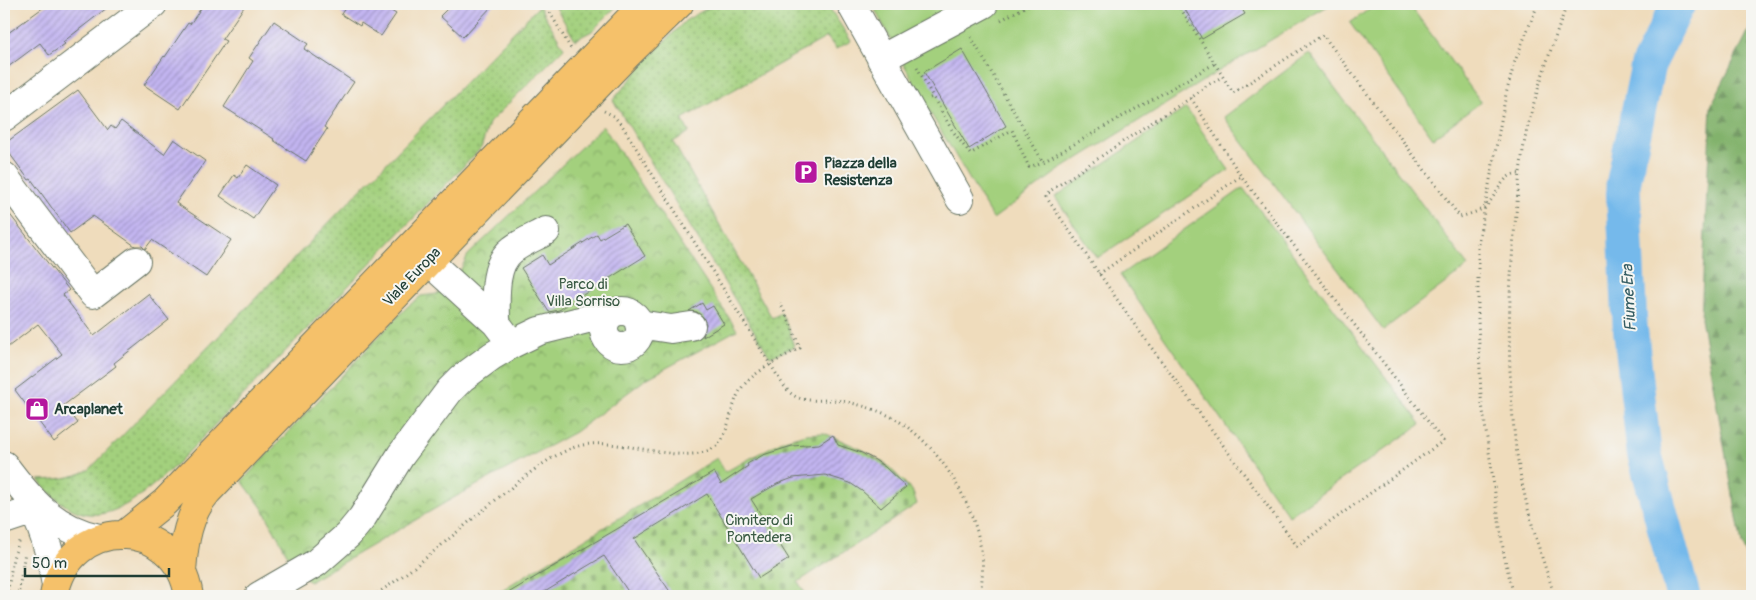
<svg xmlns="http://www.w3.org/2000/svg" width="1756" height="600" font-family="Pangolin,sans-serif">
	<defs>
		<pattern id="grass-dots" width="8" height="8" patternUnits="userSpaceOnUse" patternTransform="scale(1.25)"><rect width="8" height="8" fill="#a3d07d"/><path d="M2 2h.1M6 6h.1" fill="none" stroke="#84aa67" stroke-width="1.8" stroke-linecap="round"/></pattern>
		<pattern id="forest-firs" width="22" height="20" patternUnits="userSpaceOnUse" patternTransform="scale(1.25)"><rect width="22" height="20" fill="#82b26c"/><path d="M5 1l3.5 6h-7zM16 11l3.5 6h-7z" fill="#6a925a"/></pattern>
		<pattern id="cemetery-stones" width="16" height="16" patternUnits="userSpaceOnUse" patternTransform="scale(1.25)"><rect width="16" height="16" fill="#a3d07d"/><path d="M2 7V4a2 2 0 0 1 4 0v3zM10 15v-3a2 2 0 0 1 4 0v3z" fill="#84aa67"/></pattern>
		<pattern id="park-crowns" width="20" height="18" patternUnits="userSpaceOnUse" patternTransform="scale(1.25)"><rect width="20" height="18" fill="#a3d07d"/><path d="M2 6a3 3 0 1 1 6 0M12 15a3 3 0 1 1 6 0" fill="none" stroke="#84aa67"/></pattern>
		<pattern id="water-rules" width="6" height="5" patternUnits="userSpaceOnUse" patternTransform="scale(1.25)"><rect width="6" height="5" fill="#75b9eb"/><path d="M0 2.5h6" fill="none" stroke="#5f98bf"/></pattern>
		<pattern id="building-hatch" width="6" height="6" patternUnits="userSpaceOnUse" patternTransform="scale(1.25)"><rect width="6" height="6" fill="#c3b5f1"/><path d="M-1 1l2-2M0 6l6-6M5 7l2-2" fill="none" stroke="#9e94c4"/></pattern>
	</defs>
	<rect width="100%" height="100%" fill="#f6f6f2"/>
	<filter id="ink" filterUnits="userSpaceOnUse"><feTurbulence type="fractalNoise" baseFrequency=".02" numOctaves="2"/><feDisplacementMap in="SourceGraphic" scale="10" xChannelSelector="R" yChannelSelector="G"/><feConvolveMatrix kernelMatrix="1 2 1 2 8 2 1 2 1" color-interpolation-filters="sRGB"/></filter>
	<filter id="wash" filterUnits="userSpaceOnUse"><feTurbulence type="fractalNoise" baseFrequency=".0096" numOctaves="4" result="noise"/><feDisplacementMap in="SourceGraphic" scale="20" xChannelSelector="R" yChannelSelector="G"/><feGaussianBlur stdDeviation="1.12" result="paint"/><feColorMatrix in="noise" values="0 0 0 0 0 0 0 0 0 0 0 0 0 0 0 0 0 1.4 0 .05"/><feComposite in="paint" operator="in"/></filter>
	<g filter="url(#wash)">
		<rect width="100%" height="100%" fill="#efdcbc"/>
		<path fill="url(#grass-dots)" stroke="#618658" d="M554,4h65l-27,27 -17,9z
			M718,4h109l24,37 -15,8 -9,-12 -145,82 7,13 -16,10 99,176 9,-5 7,14 6,20 -24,10 -157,-257 35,-41 37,-38 19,-11z
			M539,6l25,42 -75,75 -8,25 -305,317c-48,43 -87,78 -138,15 21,-1 31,-1 51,-10z"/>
		<path fill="url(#forest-firs)" stroke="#507850" d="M1752,24v545l-10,-24 -41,-227 10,-212z"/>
		<path fill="url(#cemetery-stones)" stroke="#618658" d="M824,433l39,17 24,15 25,25 5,14 -119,78 9,14h-315l225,-138 8,14 59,-32 22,-6z"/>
		<path fill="url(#park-crowns)" stroke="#618658" d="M603,126l134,204 -91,49 -71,53 -120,65 -146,85 -17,-19 -29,-54 -21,-28 165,-174 14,-11 16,-2 16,-9 15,-30z"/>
		<path fill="#a3d07d" stroke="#618658" d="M872,4h459l-112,67 -161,100 -65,48 -69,-117z
			M1376,4h33l72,98 -48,36 -83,-115z
			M1309,53l159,213 -85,64 -159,-213z
			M1186,108l43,62 -132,88 -42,-61z
			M1243,188l178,236 -132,92 -169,-241z"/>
		<path fill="url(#water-rules)" stroke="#4a7b90" d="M1672,4h9l-33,61z"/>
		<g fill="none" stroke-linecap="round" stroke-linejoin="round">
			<path stroke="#75b9eb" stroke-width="35" d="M1678,4l-30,61 -25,120 7,140 14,127 39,144"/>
		</g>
		<g id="blocks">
			<path fill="url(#building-hatch)" d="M48,4h64l-49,38 2,2 -16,11 -9,-12 -36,27v-34z
				M204,4h42l-24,35 4,2 -46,68 -36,-24 20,-29 1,1 23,-34 2,1z
				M348,4h32l16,10 -15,22 -20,-13 -1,3 -19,-12z
				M452,4h42l-31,33 -23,-21z
				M1182,4h57l6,10 -43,25z
				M274,21l34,23 -4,5 50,33 -30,45 3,2 -21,32 -33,-21 1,-1 -50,-32 29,-46 -4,-3z
				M962,49l44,77 -37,23 -45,-77z
				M78,90l30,40 3,-4 4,3 6,-8 43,33 10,-15 31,22 -29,42 55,37 -25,37 -54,-37 -7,9 -3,-3h-7l-42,-30 -23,17 -39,-54 -2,1 -25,-34v-2z
				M247,165l29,20 -23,34 -33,-23 14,-21 4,3z
				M4,207l65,83 -6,5 31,41 54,-42 21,26 -55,43 2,3 -52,39 14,18 -24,19 -39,-52 47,-36 -24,-30 -34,26z
				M625,224l20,32 -86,54 -10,2 -28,-44 21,-13 6,10 49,-31 3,5z
				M702,303l4,7 7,-4 11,18 -21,13 3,-13 -3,-7 -6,-5 -8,-1z
				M833,435l5,10 24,8 13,7 10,7 21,20 -25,21 -19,-17 -12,-8 -25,-8 -32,3 -16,6 -26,15 38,60 -30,19 -52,-84 -73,45 39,57h-42l-27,-40 -66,40h-35l211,-124 7,12 27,-18 -1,-2 16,-9 29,-9 27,-2z"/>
		</g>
	</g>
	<g filter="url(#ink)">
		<use href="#blocks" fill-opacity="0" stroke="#687564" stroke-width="1"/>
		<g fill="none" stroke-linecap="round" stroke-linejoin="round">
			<g stroke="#687564" stroke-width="30">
				<path id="minor" d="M851,4l109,195
					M881,59l103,-55
					M4,117l149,-113
					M4,176l89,118 43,-33
					M428,261l68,62 16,21
					M604 329a18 18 0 1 1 36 0a18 18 0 1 1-36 0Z
					M496,323c0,-22 -4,-58 16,-73 10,-8 23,-13 34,-19
					M639,324l32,5 20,-3
					M4,465c26,35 50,64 95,73
					M29,502c15,25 22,54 27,83
					M4,520l30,-10
					M259,596l57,-33 32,-28 14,-17 39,-63 49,-65 12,-12 30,-22 20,-12 27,-13 77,-19"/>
			</g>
			<g stroke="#687564" stroke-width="30">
				<path id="major" d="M124,535l41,-33 479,-498
					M182,571c2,-29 6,-57 26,-80l418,-435 53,-52
					M54,596c14,-81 122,-82 135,0"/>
			</g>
			<path stroke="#687564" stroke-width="3" stroke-dasharray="1 4" stroke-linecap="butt" d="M545,4l26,45
				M1178,4l55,89 90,-58 137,182c9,-3 19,-5 26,-11 11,-10 17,-35 34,-32
				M1001,20l29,-16
				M971,37l72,125 171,-98
				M917,67l16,30
				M930,98l3,-1 19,33 18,24 42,-24 17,37 14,-5
				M1191,98l50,78 202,265 -146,105 -160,-218 -91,-131 4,-6 93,-63 48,-30 15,-12 16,-9
				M604,111l10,5 9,11 147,237c7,10 13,24 23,31 13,9 34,3 49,6 11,2 22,5 33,9 54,17 98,87 106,140 3,16 1,31 -1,46
				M1099,274l142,-98
				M7,596l6,-38 7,-19
				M18,596l7,-44
				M373,596c48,-30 89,-70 134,-105 20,-16 39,-32 63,-42 42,-19 110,21 145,-2 14,-9 15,-42 26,-58 10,-16 42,-32 59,-41l-10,-25 -10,-20
				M1514,596l-10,-41 -23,-158 -3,-79v-74l28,-150 9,-33 23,-57
				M1555,596c-18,-51 -34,-103 -40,-157 -8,-71 -7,-144 0,-215 3,-30 5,-61 11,-90 10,-45 26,-87 41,-130"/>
			<use href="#minor" stroke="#fff" stroke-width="28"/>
			<use href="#major" stroke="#f5c16b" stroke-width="28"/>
		</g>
	</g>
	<defs>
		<g id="parking-square" transform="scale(1.25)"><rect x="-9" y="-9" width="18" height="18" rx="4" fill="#b5179e" stroke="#f6f6f2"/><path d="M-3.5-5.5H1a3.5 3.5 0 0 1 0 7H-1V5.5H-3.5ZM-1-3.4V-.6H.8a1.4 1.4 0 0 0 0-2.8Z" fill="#fff"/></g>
		<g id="shop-square" transform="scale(1.25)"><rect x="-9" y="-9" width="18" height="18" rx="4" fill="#b5179e" stroke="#f6f6f2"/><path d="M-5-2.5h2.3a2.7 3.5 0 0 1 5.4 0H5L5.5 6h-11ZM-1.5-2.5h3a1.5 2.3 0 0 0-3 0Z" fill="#fff"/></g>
	</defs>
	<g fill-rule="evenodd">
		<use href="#parking-square" x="806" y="172"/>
		<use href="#shop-square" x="37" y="409"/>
	</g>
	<g text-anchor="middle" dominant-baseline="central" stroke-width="4" stroke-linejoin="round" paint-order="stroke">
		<g font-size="15" font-weight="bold" fill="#1f3d34" stroke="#f6f6f2" text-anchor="start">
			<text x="824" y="163">Piazza della<tspan x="824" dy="17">Resistenza</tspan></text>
			<text x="54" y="409">Arcaplanet</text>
		</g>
		<g font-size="15" fill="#1f3d34" stroke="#f6f6f2">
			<text transform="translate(412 277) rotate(-46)">Viale Europa</text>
		</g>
		<g font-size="15" fill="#395a43" stroke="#f6f6f2">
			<text x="583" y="284">Parco di<tspan x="583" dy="17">Villa Sorriso</tspan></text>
			<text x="759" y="520">Cimitero di<tspan x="759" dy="17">Pontedera</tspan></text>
		</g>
		<g font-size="16" font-style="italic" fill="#345c62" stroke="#f6f6f2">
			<text transform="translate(1629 298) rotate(-93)">Fiume Era</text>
		</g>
	</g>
	<rect width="1756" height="600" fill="none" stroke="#f6f6f2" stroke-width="20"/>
	<path d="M25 568v8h144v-8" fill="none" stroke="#1f3d34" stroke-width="2.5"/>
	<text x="32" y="568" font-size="15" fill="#1f3d34" stroke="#f6f6f2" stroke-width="4" paint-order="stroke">50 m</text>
</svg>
